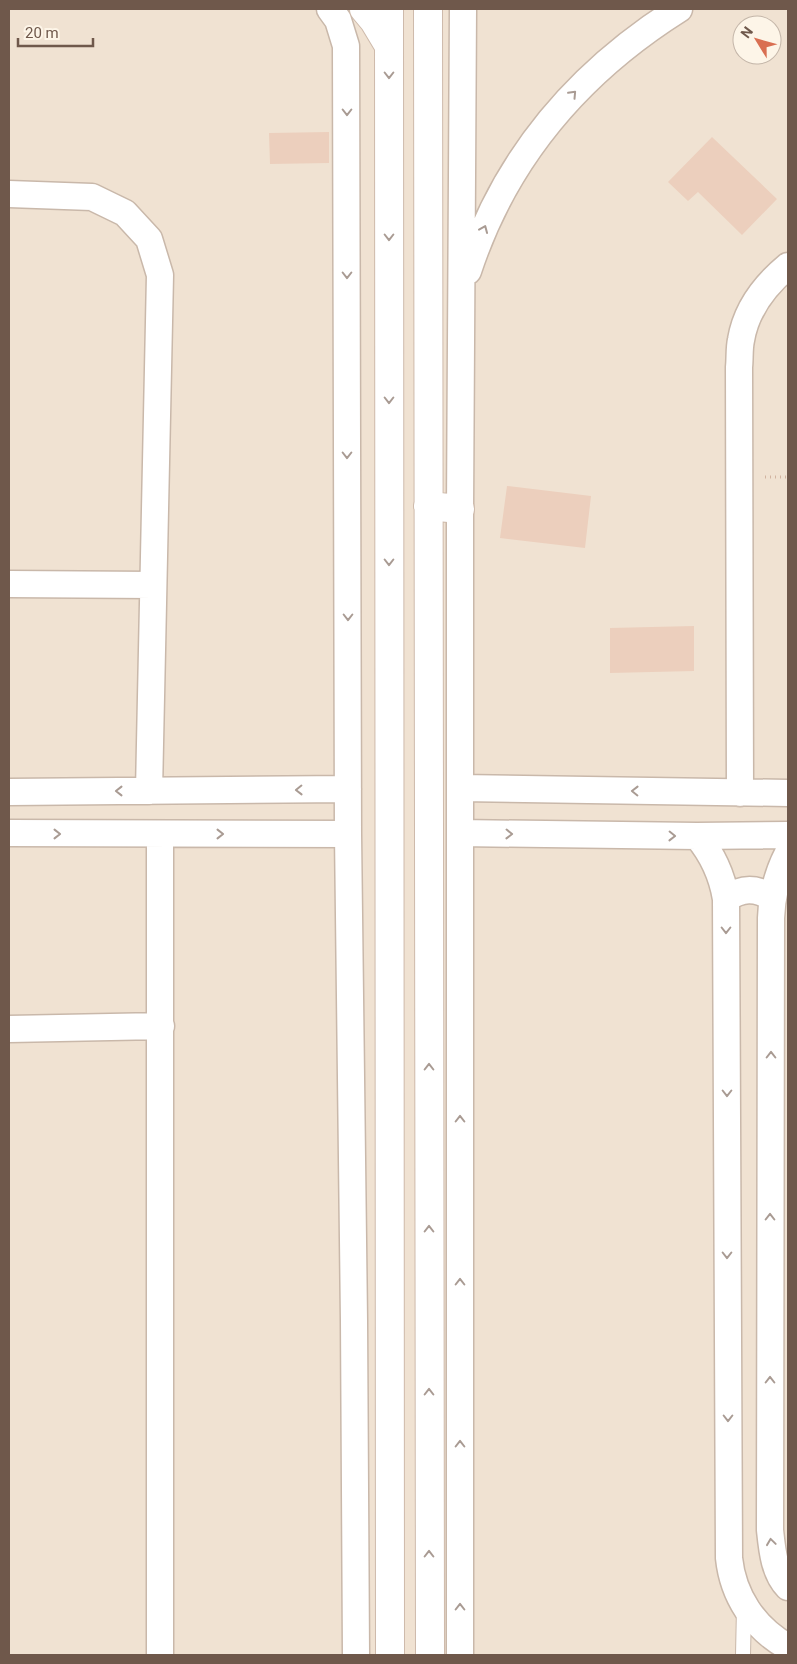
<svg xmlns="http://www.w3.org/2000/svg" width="797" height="1664" font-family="Roboto,sans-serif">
	<rect width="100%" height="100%" fill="#faf0e3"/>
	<path fill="#f0e2d2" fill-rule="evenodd" d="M9,9h779v1646h-779zM742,25h30v30h-30z"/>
	<path fill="#eccfbd" d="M329,132v31l-59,1 -1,-31z
		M712,137l65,62 -35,36 -44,-43 -10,9 -20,-19z
		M507,486l84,10 -6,52 -85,-10z
		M694,626v45l-84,2v-45z"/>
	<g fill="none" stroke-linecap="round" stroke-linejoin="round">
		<g stroke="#c9b8aa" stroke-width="16">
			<path id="lane" d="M743,1655l1,-47"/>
		</g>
		<g stroke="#c9b8aa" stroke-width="29">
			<path id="street" d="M330,9l8,11 8,26 2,788 6,487 2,334
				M9,194l83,3 33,16 24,26 11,36 -11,516
				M468,271c37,-113 111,-199 211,-262
				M9,584l144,1
				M461,788l327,5
				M9,792l339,-3
				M740,793l-1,-426c1,-8 0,-18 2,-27 5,-30 24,-55 47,-74
				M9,833l339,1
				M460,833l237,3 91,-1
				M160,834v821
				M697,836c16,19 25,39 29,63l3,659c4,38 25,70 59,89
				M788,853c-11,21 -16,41 -17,65l-1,612c2,19 4,43 18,57
				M726,899c15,-11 30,-12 46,-1
				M9,1029l152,-3
				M460,1655v-1146l3,-500"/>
		</g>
		<g stroke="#cebaab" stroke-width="30">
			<path id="secondary" d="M364,9l10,12 15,25
				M389,9l1,1646
				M428,9l2,1646
				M428,506l32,3"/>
		</g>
		<path stroke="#d1b3a0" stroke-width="3" stroke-dasharray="1 4" stroke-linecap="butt" d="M765,477h23"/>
		<use href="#lane" stroke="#fff" stroke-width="14"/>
		<use href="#street" stroke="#fff" stroke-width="26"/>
		<use href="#secondary" stroke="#fff" stroke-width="28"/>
	</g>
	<defs><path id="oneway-chevron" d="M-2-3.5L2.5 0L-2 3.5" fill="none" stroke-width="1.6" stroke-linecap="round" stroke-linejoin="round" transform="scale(1.25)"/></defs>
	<g stroke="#a99b93">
		<use href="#oneway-chevron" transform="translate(389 75) rotate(90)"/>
		<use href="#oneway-chevron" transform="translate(573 94) rotate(-47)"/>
		<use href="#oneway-chevron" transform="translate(347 112) rotate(90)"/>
		<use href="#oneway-chevron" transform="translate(484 229) rotate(-67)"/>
		<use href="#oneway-chevron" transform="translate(389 237) rotate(90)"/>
		<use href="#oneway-chevron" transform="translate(347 275) rotate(90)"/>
		<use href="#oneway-chevron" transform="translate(389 400) rotate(90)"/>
		<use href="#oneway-chevron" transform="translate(347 455) rotate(90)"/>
		<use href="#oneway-chevron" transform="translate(389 562) rotate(90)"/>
		<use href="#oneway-chevron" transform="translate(348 617) rotate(90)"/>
		<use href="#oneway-chevron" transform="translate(299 790) rotate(179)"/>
		<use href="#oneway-chevron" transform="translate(119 791) rotate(180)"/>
		<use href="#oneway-chevron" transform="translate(635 791) rotate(-179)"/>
		<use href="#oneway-chevron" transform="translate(57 834)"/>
		<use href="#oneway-chevron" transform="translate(220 834)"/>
		<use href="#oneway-chevron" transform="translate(509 834) rotate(1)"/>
		<use href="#oneway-chevron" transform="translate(672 836) rotate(1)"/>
		<use href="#oneway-chevron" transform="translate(726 930) rotate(90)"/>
		<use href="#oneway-chevron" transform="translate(771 1055) rotate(-90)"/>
		<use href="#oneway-chevron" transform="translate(429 1067) rotate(-90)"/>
		<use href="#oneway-chevron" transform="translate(727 1093) rotate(90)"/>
		<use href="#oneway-chevron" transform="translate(460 1119) rotate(-90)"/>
		<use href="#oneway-chevron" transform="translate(770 1217) rotate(-90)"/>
		<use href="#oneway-chevron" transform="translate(429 1229) rotate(-90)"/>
		<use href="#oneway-chevron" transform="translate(727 1255) rotate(90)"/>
		<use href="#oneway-chevron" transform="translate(460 1282) rotate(-90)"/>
		<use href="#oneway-chevron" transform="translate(770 1380) rotate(-90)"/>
		<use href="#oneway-chevron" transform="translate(429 1392) rotate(-90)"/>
		<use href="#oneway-chevron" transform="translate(728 1418) rotate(90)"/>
		<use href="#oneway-chevron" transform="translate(460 1444) rotate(-90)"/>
		<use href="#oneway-chevron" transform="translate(771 1542) rotate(-98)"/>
		<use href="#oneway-chevron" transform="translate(429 1554) rotate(-90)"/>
		<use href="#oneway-chevron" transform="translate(460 1607) rotate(-90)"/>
	</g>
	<rect width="797" height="1664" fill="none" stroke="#6f584b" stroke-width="20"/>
	<g transform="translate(757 40) rotate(307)"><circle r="24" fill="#fdf5e8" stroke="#c4b6a9"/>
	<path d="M0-4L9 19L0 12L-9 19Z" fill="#d96f52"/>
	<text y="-8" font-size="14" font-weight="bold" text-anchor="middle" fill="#6f584b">N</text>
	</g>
	<path d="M18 38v8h75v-8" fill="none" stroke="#6f584b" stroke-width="2.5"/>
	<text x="25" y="38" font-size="15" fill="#6f584b" stroke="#fdf5e8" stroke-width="4" paint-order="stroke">20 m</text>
</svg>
